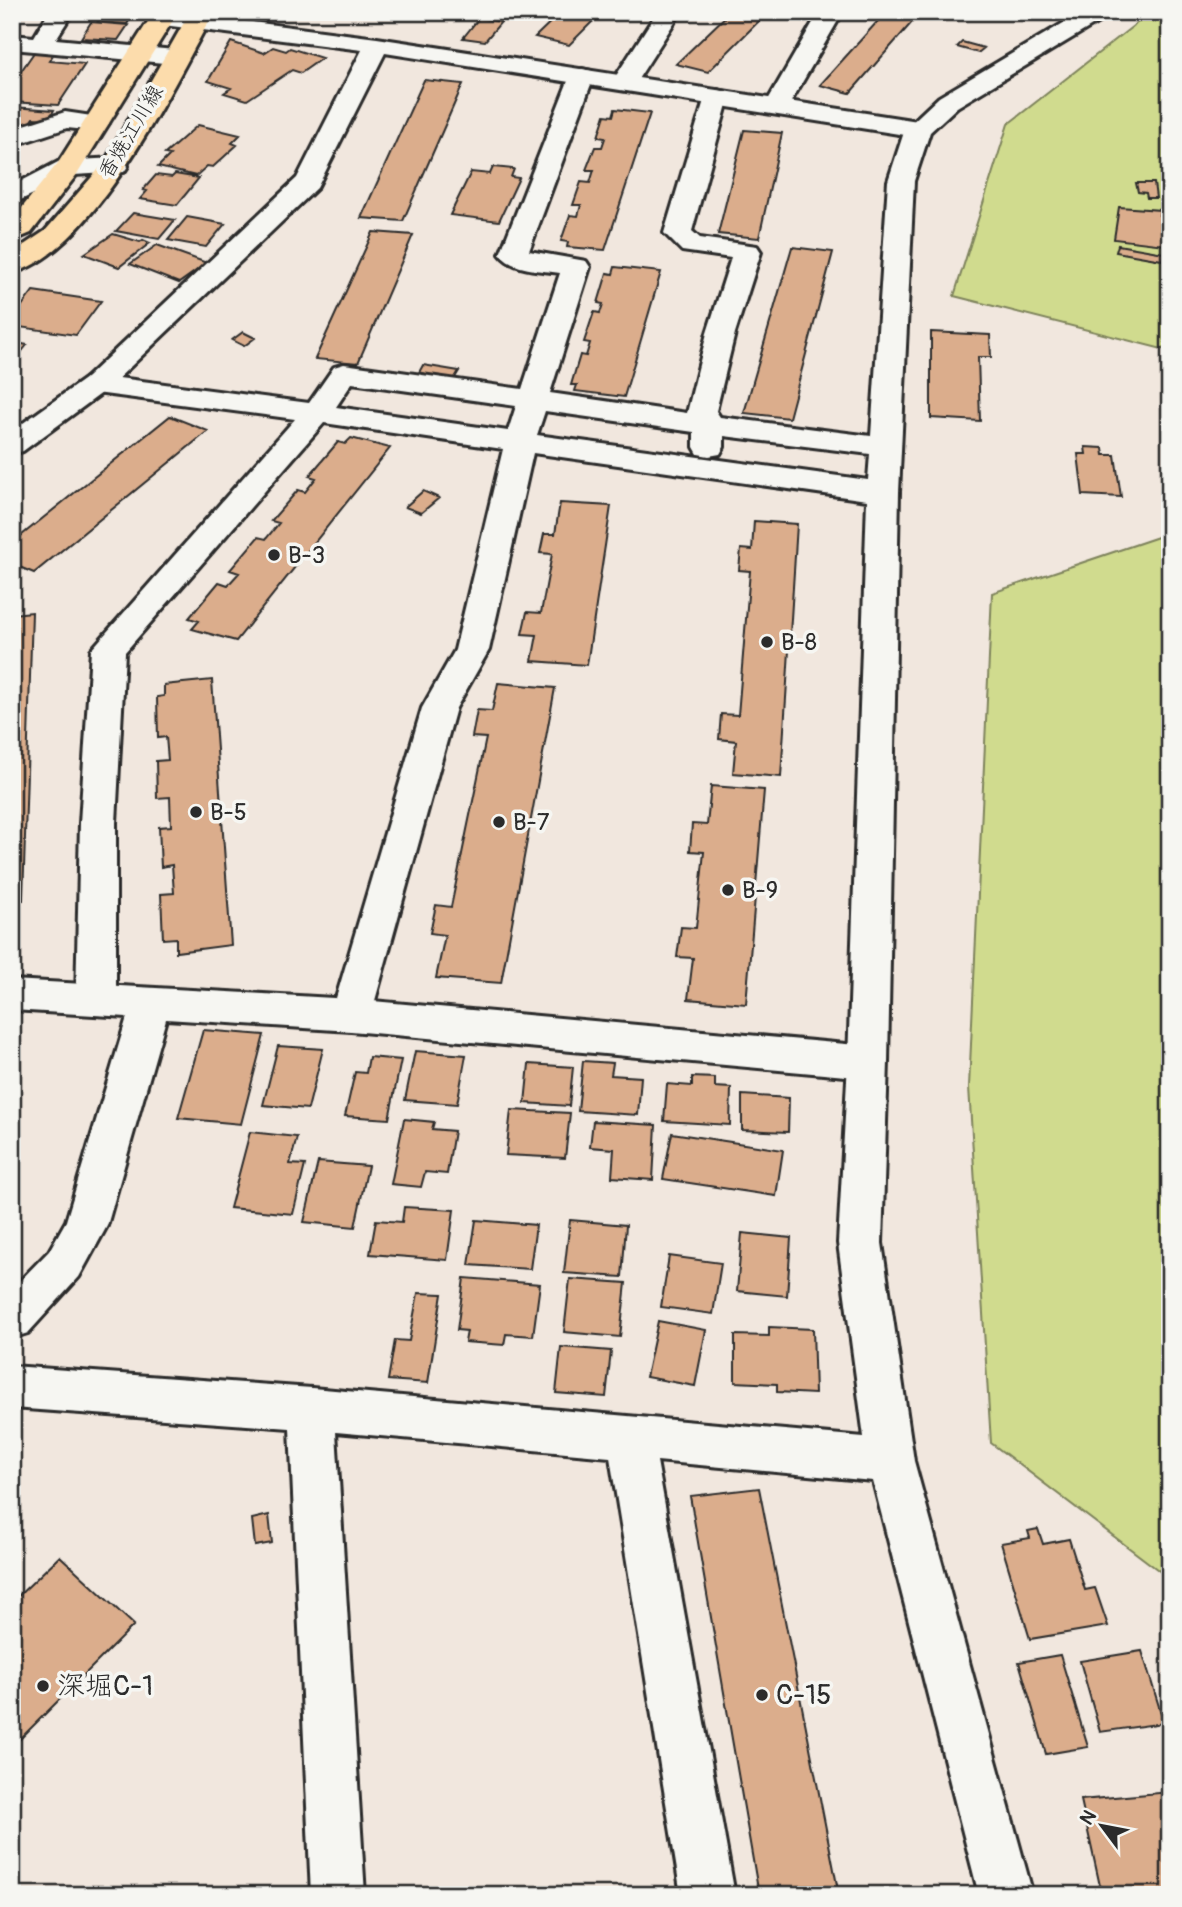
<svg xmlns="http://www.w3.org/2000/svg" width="1182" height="1907" font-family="Pangolin,'Klee One',sans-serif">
	<rect width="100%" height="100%" fill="#f1e7de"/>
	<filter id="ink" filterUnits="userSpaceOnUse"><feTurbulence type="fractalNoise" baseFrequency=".0143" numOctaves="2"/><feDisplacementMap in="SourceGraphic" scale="14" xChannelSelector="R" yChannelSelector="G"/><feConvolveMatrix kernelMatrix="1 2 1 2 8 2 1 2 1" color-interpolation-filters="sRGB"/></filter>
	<g filter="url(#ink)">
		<path fill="#d0db8e" stroke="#7e835c" stroke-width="2" d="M1151,12h19v339l-216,-55 54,-172z
			M1170,533v1046l-179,-136 -22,-356 23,-494z"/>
		<path fill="#dbad8c" stroke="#2b2b2b" stroke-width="2" d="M104,12h31l-8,12 -30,-2z
			M561,12h41l-33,33 -34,-8z
			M730,12h38l-60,60 -32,-8z
			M886,12h35l-71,81 -30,-8z
			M479,18l22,4 -16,19 -22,-3z
			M91,22l37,3 -10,15 -37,-2z
			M231,42l33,11 9,-6 13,4 4,-3 32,10 -21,15 -9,-3 -45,30 -23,-7 7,-5 -23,-7z
			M962,42l22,6 -6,5 -21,-6z
			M35,51l20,1 -6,9 36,3 -27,41 -46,-3v-18z
			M424,80l39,4 -60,137 -42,-3z
			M12,107l42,3 -5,9 -16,-1 -5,7 -16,-1z
			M615,109l35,4 -45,137 -38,-3 1,-5 -7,-1 9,-26 8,1 3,-11h-8l8,-23 9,1 4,-13h-8l9,-23h7l3,-9 -7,-1 7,-22 8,1z
			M198,125l42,10 -8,8 5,2 -24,22 -6,-1 -11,10 -38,-9 12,-12 -5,-1z
			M744,130l38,3 -23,105 -41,-4z
			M493,167l21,2 -3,8 8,1 -20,43 -49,-6 21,-43 19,2z
			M175,174l24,4 -22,27 -37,-6 7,-8 -4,-1 13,-15 16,2z
			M1136,183h18l2,15h-9l-1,-5 -8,-1z
			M1119,207l41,3 -1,5 8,1 -3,29 -50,-6z
			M133,213l42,7 -16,19 -43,-8z
			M187,217l38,7 -19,23 -38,-7z
			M373,232l40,3 -55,128 -43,-4z
			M113,234l27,8 3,-2 7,3 -31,24 -35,-13z
			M157,245l50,18 -28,20 -49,-19z
			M1118,245l46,8 -2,7 -46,-8z
			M792,247l41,5 -44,166 -45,-5z
			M615,267l46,5 -37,125 -49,-6 2,-6h-6l9,-30 6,1 4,-13 -6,-1 10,-30 6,1 3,-9 -5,-1 9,-30 6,1z
			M33,291l68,10 -25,34 -64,-9v-16l6,1z
			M243,332l12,6 -11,8 -12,-6z
			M931,332l59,3 1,22h-13l2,64 -49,-3z
			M12,342l15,3 -8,10 -7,-1z
			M423,365l36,6 -6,10 -36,-5z
			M170,416l38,15 -174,142 -22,-9v-21z
			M351,438l39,10 -154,193 -44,-12 7,-8 -10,-3 30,-36 9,3 11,-12 -9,-3 28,-33 8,2 13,-16 -8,-2 27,-31 7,2 11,-14 -7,-2 29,-34 7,2z
			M1085,447l18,1 1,7h11l6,42 -38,-2 -5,-41h8z
			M423,491l16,7 -18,15 -16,-6z
			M560,503l51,3 -24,159 -55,-4 5,-26 -15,-1 5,-22 14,1 11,-59 -12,-1 4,-19h11z
			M754,521l43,3 -16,253 -48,-4 3,-32 -17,-2 2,-25 17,1 12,-144 -11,-1 2,-21 11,1z
			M32,612l-9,288 -11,1v-287z
			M212,680l19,265 -55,7v-14l-13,1 -2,-45 13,-1 -2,-28 -11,2 -2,-40 12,-1 -1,-29 -13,1 -1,-37 12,-1 -2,-23 -8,1 -1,-41 7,-1v-11z
			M498,683l57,5 -54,295 -65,-5 9,-43 -15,-2 6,-28 15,2 35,-169 -14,-1 5,-27 15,1z
			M711,786l53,4 -18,214 -58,-5 5,-41 -16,-1 4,-30 15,1 8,-76 -14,-1 2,-27 15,1z
			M203,1030l61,5 -23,89 -63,-6z
			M278,1046l45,3 -15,60 -45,-4z
			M415,1051l51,4 -9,49 -52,-4z
			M369,1057l32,3 -12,59 -44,-3 10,-44 11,1z
			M583,1061l30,2 -2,12 30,2 -3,38 -60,-4z
			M529,1064l44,3 -4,39 -44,-3z
			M692,1077l23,1v9l16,1 -1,37 -66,-4 3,-37 25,2z
			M742,1095l47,3 -1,34 -46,-2z
			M511,1110l59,3 -5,45 -59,-3z
			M404,1119l30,3 -2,7 22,2 -7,43 -22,-2 -4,15 -30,-3z
			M593,1121l63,4 -3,55 -41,-3 2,-28 -24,-2z
			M250,1132l47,5 -7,27 15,1 -12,49 -63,-6z
			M672,1133l111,17 -7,46 -113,-17z
			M318,1162l50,4 -13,61 -51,-5z
			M404,1207l50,3 -7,50 -77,-6 6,-34 26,2z
			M476,1220l60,5 -6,44 -61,-4z
			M570,1220l56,5 -4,52 -58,-4z
			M742,1233l49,5 -4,58 -50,-5z
			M669,1256l52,7 -8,51 -52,-7z
			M464,1278l76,6 -7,52 -27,-2 -2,11 -39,-3 2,-11 -10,-1z
			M570,1279l56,4 -6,54 -56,-5z
			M418,1293l24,1 -14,89 -40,-3 7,-40 14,1z
			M658,1321l48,9 -11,56 -49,-9z
			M769,1327l44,2 2,65 -38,-2v-8l-42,-2v-47l34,1z
			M561,1347l50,4 -5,46 -50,-4z
			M759,1488l80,407h-80l-69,-399z
			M269,1515l3,28 -17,3 -3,-27z
			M1038,1529l5,15 26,-5 16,51 10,-2 13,38 -78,13 -29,-96 29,-5 -2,-7z
			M60,1556l74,69 -122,122v-145z
			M1142,1651l22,72 -64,9 -20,-71z
			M1060,1655l28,92 -42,7 -27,-92z
			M1170,1792v103h-68l-21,-95z"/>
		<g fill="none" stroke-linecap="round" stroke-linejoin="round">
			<g stroke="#2b2b2b" stroke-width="6">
				<path id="street" d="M49,12h24l-17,27 119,11 9,2 3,5 -3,5 -9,2 -163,-15v-14l22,2z
					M657,12h24l-48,75 -9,2 -9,-2 -3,-5z
					M819,12h24l-58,100 -9,2 -9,-2 -3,-5z
					M1082,12h29l-4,5 -150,90 -27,25 -16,49 -15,311 -11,570 -6,181 32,218 119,434h-54l-106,-414 -216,-20 78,434h-54l-71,-438 -274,-25 29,463h-54l-21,-467 -278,-20v-42l300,22 552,49 -26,-194 10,-181 19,-562 -334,-47 -44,197 -33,58 -85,307 -6,11 -14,5 -14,-5 -6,-11 91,-307 33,-58 48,-201 -179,-26 -199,229 -9,171v176l-6,11 -14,4 -14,-4 -6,-11 4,-176 11,-173 204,-231 -199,-26 -10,-3 -5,-6 5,-6 10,-3 213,28 25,-36 10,-3 178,25 38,-116c-18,-3 -48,-2 -60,-19l70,-178 3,-5 9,-2 9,2 3,5 -65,175 57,10 4,6 -40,126 137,20 20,-80 24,-75 -49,-7 -18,-18 41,-136 3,-5 9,-2 9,2 3,5 -37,134 8,7 57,8 4,6 -26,81 -19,78 4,6 151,19 17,-255 17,-52 34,-32zM352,383l164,23 -8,25 -172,-24zM545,411l149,21v15l4,7 11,2 11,-2 4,-7v-11l146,18 -2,26 -331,-45z
					M65,112l40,6 4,5 -4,5 -9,3 -29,-3 -55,18v-17z
					M115,158l9,2 4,6 -4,6 -50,3 -62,29v-18l48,-25z"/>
			</g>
			<g stroke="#2b2b2b" stroke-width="6">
				<path id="secondary" d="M174,12l203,26 541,83 9,3 4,5 -4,5 -9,3 -533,-84 -68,135 -211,202 -83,61 -11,3v-23l74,-53 211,-200 65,-128 -199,-25 -8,-2 -4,-5 4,-5z
					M12,980l339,19 517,47 14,5 6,11 -6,11 -14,5 -517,-47 -185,-12 -59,207 -28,51 -51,56 -16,5v-49l37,-38 17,-30 61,-204 -115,-7z"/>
			</g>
			<g stroke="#2b2b2b" stroke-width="6">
				<path id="primary" d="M154,12h24l-100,161 -47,60 -19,8v-21l46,-57z
					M190,12h24c-40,71 -120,241 -202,261v-20l33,-22 59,-68z"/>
			</g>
			<use href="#street" fill="#f6f6f2" fill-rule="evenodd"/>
			<use href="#secondary" fill="#f6f6f2" fill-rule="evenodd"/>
			<use href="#primary" fill="#fcdcac" fill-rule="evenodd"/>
		</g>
	</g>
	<g fill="#2b2b2b" stroke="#f6f6f2" stroke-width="2.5">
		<circle cx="274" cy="555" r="7"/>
		<circle cx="767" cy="642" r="7"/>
		<circle cx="196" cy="812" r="7"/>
		<circle cx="499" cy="822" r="7"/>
		<circle cx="728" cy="890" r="7"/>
		<circle cx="43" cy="1686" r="7"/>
		<circle cx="762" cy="1695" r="7"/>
	</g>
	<g text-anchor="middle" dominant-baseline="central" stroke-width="7" stroke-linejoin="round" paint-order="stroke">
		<g font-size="21" fill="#2b2b2b" stroke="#f6f6f2">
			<text transform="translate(131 132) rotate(-59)">香焼江川線</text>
		</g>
		<g font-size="24" fill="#2b2b2b" stroke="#f6f6f2" text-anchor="start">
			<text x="288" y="555">B-3</text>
			<text x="781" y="642">B-8</text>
			<text x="210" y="812">B-5</text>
			<text x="513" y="822">B-7</text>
			<text x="742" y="890">B-9</text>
		</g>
		<g font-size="28" fill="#2b2b2b" stroke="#f6f6f2" text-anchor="start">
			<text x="57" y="1686">深堀C-1</text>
			<text x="776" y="1695">C-15</text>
		</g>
	</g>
	<rect width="1182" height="1907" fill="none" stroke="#f6f6f2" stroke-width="42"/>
	<rect x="21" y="21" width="1140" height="1865" fill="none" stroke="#2b2b2b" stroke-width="2.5" filter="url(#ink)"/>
	<g transform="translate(1102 1826) rotate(302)" stroke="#f6f6f2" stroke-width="5" paint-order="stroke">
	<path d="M0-5L12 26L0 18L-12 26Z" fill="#2b2b2b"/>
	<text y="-10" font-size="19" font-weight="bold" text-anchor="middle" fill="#2b2b2b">N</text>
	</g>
</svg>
